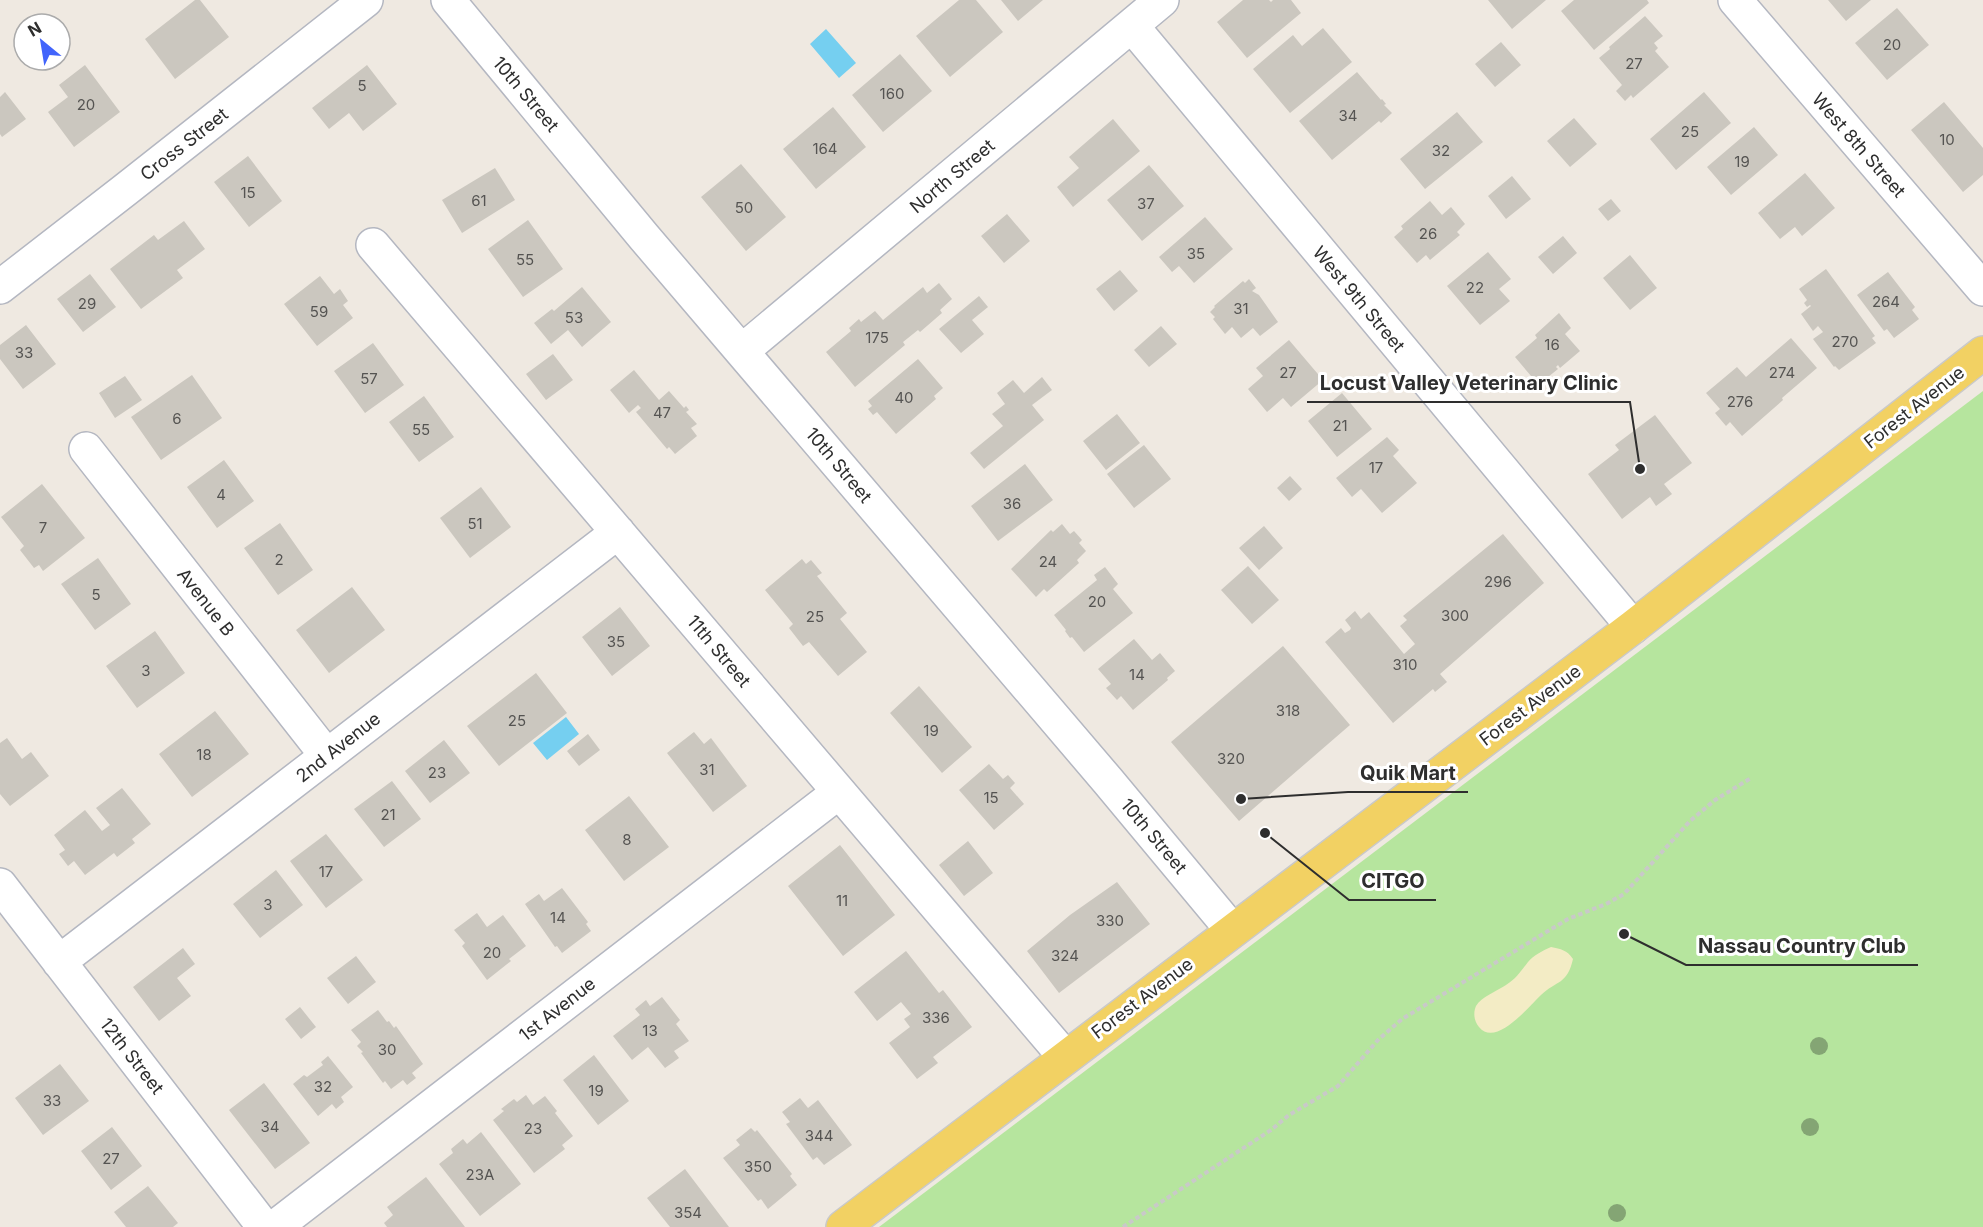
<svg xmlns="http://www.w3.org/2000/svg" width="1983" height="1227" font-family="Inter,sans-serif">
	<rect width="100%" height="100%" fill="#efe9e1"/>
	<path fill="#b6e59e" d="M1983,391v836h-1104z"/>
	<path fill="#f3ecc5" d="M1551,947c10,2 16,3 22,12 -6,26 -16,21 -32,36 -12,11 -45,53 -62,32 -5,-6 -6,-14 -3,-21 5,-9 21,-15 30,-21 10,-6 15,-14 22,-23 6,-7 14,-11 23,-15z"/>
	<path fill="#75cff0" d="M826,29l30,34 -17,15 -29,-34z
		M566,717l13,17 -32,26 -14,-17z"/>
	<path fill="#cbc7bf" d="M195,0h5l29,37 -54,42 -30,-40z
		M959,0h17l27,32 -53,45 -34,-41z
		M1001,0h42l-25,21z
		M1243,0h26l2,2 2,-2h18l10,13 -54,45 -30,-36z
		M1488,0h58l-34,29z
		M1574,0h73l2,3 -55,47 -33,-39z
		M1828,0h43l-25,21z
		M1897,8l32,37 -42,35 -32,-37z
		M1645,16l18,20 -9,7 4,5 -3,3 14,16 -36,31 -2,-3 -6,6 -9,-10 6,-6 -23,-27 11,-9 -1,-2z
		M1323,28l29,34 -62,51 -37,-44 40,-34 9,11z
		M1501,42l20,23 -26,22 -20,-23z
		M900,54l32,37 -49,41 -31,-37z
		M85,65l35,47 -46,35 -26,-35 20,-15 -9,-12z
		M367,65l30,39 -34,27 -14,-18 -20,16 -17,-21z
		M1357,72l24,28 1,-1 4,5 -2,1 8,8 -11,10 -2,-2 -47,39 -33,-39z
		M5,92l21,27 -24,18 -2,-3v-37z
		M1704,92l27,31 -55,47 -26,-31z
		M1944,102l39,46v27l-20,17 -52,-62z
		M833,107l33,40 -50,42 -33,-40z
		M1457,112l26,30 -58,47 -25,-30z
		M1574,118l23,26 -27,23 -23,-26z
		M1113,119l27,32 -67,56 -16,-20 22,-19 -10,-11z
		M1754,127l24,28 -47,40 -24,-28z
		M248,156l34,45 -33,26 -35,-45z
		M741,164l45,53 -40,34 -45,-54z
		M1149,165l35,41 -42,35 -35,-41z
		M495,168l20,32 -53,33 -20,-33z
		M1805,173l30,35 -33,28 -7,-9 -15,12 -22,-26z
		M1512,176l19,23 -25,20 -18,-23z
		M1611,199l10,12 -13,10 -10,-12z
		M1430,201l12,14 9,-8 14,17 -8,8 3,3 -30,25 -4,-5 -9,8 -23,-26 9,-8 -2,-3z
		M1007,214l23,27 -26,22 -23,-27z
		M1205,217l28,32 -39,34 -15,-17 -7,6 -13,-15z
		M528,220l35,49 -40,28 -35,-48z
		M184,221l21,28 -28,21 6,8 -42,31 -31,-40 44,-34 4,5z
		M1563,236l14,17 -24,21 -15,-17z
		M1488,252l23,27 -12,10 11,12 -30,24 -33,-39z
		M1630,255l27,33 -27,22 -27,-32z
		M1826,269l49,67 -3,2 4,5 -37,27 -4,-4 -1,1 -21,-28 10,-7 -5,-6 -5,5 -12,-17 10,-8 -1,-1 -3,2 -3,-4 3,-3 -8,-11z
		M1120,270l18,21 -24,20 -18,-22z
		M1888,272l27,35 -3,3 7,9 -25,19 -7,-9 -3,2 -27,-36z
		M90,274l26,33 -33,25 -26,-33z
		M320,276l14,18 6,-5 8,12 -5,4 10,13 -36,28 -33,-42z
		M1249,279l7,9 -4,3 7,4 19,27 -18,14 -7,-8 -12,10 -9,-11 -7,7 -12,-15 2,-2 -5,-5 5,-5 -1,-1 29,-25 2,2z
		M939,283l13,16 -12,11 2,3 -22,19 -2,-2 -15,12 2,3 -50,42 -29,-35 25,-21 -2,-3 10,-9 2,3 14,-11 8,9 40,-33 4,6z
		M582,287l29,35 -29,25 -14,-17 -17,14 -17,-21 18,-14 2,2z
		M979,296l9,11 -16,13 12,14 -23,19 -22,-24z
		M1559,313l12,15 -6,6 15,17 -20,17 -2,-3 -2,2 2,2 -10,8 -2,-1 -9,7 -22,-26 22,-19 -2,-3z
		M26,325l30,39 -33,25 -23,-30v-14z
		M1161,326l16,18 -28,23 -15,-17z
		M1791,338l26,30 -35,30 1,2 -41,36 -12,-14 -4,4 -11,-13 5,-4 -14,-16 31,-26 9,10z
		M1289,340l34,40 -32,27 -8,-9 -16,14 -19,-23 15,-13 -7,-8z
		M373,343l31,42 -39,28 -31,-42z
		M553,354l20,26 -27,20 -20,-26z
		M918,359l25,29 -9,8 2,3 -40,35 -19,-22 -4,3 -5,-6 4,-3 -4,-5z
		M634,370l25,30 10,-9 15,17 2,-2 3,4 -3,2 11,12 -6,4 6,8 -22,18 -6,-7 -2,2 -31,-37 5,-4 -3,-3 -9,8 -19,-23z
		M192,375l30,43 -61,42 -30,-43z
		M125,376l17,24 -27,18 -16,-25z
		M1042,377l10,13 -20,15 12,15 -60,49 -14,-16 33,-27 -11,-12 13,-10 -8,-11 16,-13 11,13z
		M1342,393l30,36 -35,28 -29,-36z
		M424,396l30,41 -35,25 -30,-40z
		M1117,414l23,29 -34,27 -23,-29z
		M1655,415l37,48 -28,21 8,10 -16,12 -6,-9 -28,22 -34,-45 31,-24 -4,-5z
		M1387,437l12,13 -6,6 24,27 -35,30 -21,-24 -9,8 -16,-19z
		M1144,445l27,34 -37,29 -27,-34z
		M224,460l30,41 -37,27 -30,-41z
		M1025,464l28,36 -55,41 -27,-35z
		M1290,476l12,13 -13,12 -12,-13z
		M42,484l43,54 -42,33 -4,-6 -5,3 -14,-18 4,-4 -23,-29z
		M481,487l30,40 -41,31 -30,-40z
		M280,523l33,47 -35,25 -34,-47z
		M1062,524l8,10 4,-3 8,9 -3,3 7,8 -9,9 2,3 -32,29 -3,-3 -8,8 -25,-28 40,-39 2,2z
		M1264,526l19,22 -24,22 -20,-22z
		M1503,534l41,49 -104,91 7,8 -12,10 -2,-3 -40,34 -68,-81 16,-14 4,5 5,-3 1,-2 -6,-8 10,-9 6,8 8,-7 35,42 11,-10 -15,-18 7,-6 -4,-4z
		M98,558l33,46 -36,26 -34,-46z
		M802,559l4,5 5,-4 11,13 -5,3 30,37 -7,6 27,33 -29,24 -29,-34 -6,4 -14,-18 4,-4 -28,-34z
		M1248,566l31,34 -27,24 -31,-34z
		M1105,567l13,17 -5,5 20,24 -49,39 -12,-15 -2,1 -5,-7 1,-1 -12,-15 43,-35 -3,-5z
		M352,587l33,43 -56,43 -33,-43z
		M620,607l30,39 -38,30 -30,-39z
		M155,631l30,42 -48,35 -31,-42z
		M1134,639l18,21 8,-7 15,18 -8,7 1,2 -35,30 -12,-14 -4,4 -11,-12 5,-4 -13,-15z
		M1283,646l67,79 -111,96 -68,-79z
		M536,673l31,40 -68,53 -32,-40z
		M919,686l53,61 -30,26 -52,-60z
		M215,711l34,43 -57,43 -33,-43z
		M694,732l10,12 7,-6 36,48 -34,26 -46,-59z
		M588,734l12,16 -21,16 -12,-15z
		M7,738l15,21 9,-7 18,24 -39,30 -10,-12v-51z
		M444,740l26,33 -40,30 -25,-32z
		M989,764l14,15 5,-4 7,8 -5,5 14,16 -30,26 -35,-40z
		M392,781l29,38 -37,28 -30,-38z
		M122,788l29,36 -19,15 3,4 -18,14 -3,-4 -29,22 -11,-14 -6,5 -9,-12 6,-4 -11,-15 31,-25 17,21 8,-6 -14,-17z
		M629,796l40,51 -45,34 -39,-51z
		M326,834l37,46 -37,28 -36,-47z
		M968,841l25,32 -29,23 -25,-31z
		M840,845l55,70 -52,41 -55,-70z
		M276,870l27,35 -43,33 -27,-34z
		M1117,882l33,42 -91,69 -32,-42 43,-36z
		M562,888l26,34 -2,2 5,7 -29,22 -5,-7 -2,1 -30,-43 14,-10 5,7z
		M477,913l10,14 16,-12 23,31 -17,13 2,2 -24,19 -25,-34 3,-3 -11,-13z
		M183,948l12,16 -18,14 14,18 -32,25 -26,-34z
		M906,951l33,42 4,-3 29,37 -39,30 5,6 -21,16 -28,-36 21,-16 -6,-8 7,-5 -10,-12 -24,19 -23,-29z
		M356,956l20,26 -28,22 -21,-26z
		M662,997l18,23 -4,4 13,17 -15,10 5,7 -14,10 -17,-21 -16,13 -19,-24 27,-21 -5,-6 11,-9 4,6z
		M300,1007l16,20 -15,12 -16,-20z
		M378,1010l9,12 2,-1 5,7 2,-2 27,38 -11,9 4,5 -9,7 -4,-5 -12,9 -6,-8 -2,2 -22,-30 2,-1 -6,-6 4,-4 -10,-12z
		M594,1055l35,46 -31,24 -35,-45z
		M328,1056l25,31 -12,10 3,5 -8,7 -4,-5 -14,12 -25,-32 11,-9 3,2 16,-12 -2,-3z
		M60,1064l29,37 -46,34 -28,-37z
		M264,1083l46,60 -35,26 -46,-59z
		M526,1095l7,10 12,-9 12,15 -2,2 18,23 -11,9 3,4 -31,24 -41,-53 11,-9 -3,-2 13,-10 3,3z
		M800,1098l8,10 10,-8 34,45 -28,20 -7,-8 -4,3 -27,-36 4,-2 -8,-10z
		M112,1127l30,39 -31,24 -30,-39z
		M751,1128l4,4 2,-2 35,44 -2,2 7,9 -29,24 -7,-10 -3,2 -35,-43 17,-13 -4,-5z
		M481,1132l40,52 -41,32 -41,-52 14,-11 -2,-4 12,-10 4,5z
		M685,1169l44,58h-59l-23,-29z
		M426,1177l39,50h-78l-3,-4 9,-8 -6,-8z
		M148,1186l30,37 -5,4h-47l-12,-15z"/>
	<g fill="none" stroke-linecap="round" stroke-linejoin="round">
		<g stroke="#b4b7c1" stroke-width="36">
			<path id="minor" d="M448,0l196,237 464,544 124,149
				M1735,0l248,289
				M1132,26l501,601
				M373,245l692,812
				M0,287l125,-97 241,-190
				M742,351l420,-351
				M86,449l241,307
				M0,885l264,342
				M59,962l559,-430
				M275,1227l564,-435"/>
		</g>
		<g stroke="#c9c9c9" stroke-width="36">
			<path id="major" d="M843,1227l790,-600 350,-274"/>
		</g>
		<path stroke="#c9c9c9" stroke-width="4" stroke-dasharray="4.5 3" stroke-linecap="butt" d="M1123,1227l148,-97 18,-15 49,-29 40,-46 24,-21 166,-100 38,-15 18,-10 66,-73 25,-21 36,-22"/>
		<use href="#minor" stroke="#fff" stroke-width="33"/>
		<use href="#major" stroke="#f2d163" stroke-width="33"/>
	</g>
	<g fill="#84a574">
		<circle cx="1819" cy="1046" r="9"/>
		<circle cx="1810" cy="1127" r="9"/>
		<circle cx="1617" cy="1213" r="9"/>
	</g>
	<g text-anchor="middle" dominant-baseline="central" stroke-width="6" stroke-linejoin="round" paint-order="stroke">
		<g font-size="15" fill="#555452">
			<text x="1892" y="44">20</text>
			<text x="1634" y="63">27</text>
			<text x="362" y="85">5</text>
			<text x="892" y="93">160</text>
			<text x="86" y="104">20</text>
			<text x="1348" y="115">34</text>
			<text x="1690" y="131">25</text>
			<text x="1947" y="139">10</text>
			<text x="825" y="148">164</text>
			<text x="1441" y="150">32</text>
			<text x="1742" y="161">19</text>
			<text x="248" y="192">15</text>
			<text x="479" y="200">61</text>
			<text x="1146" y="203">37</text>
			<text x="744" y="207">50</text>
			<text x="1428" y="233">26</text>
			<text x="1196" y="253">35</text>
			<text x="525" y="259">55</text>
			<text x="1475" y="287">22</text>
			<text x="1886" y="301">264</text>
			<text x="87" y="303">29</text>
			<text x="1241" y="308">31</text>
			<text x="319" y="311">59</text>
			<text x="574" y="317">53</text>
			<text x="877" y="337">175</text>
			<text x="1845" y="341">270</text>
			<text x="1552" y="344">16</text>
			<text x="24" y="352">33</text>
			<text x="1288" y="372">27</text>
			<text x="1782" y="372">274</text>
			<text x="369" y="378">57</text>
			<text x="904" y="397">40</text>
			<text x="1740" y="401">276</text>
			<text x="662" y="412">47</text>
			<text x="177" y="418">6</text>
			<text x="1340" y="425">21</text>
			<text x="421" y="429">55</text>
			<text x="1376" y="467">17</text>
			<text x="221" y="494">4</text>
			<text x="1012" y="503">36</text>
			<text x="475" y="523">51</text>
			<text x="43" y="527">7</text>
			<text x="279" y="559">2</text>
			<text x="1048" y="561">24</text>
			<text x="1498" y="581">296</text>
			<text x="96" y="594">5</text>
			<text x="1097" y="601">20</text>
			<text x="1455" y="615">300</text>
			<text x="815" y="616">25</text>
			<text x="616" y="641">35</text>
			<text x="1405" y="664">310</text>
			<text x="146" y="670">3</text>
			<text x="1137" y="674">14</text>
			<text x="1288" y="710">318</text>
			<text x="517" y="720">25</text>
			<text x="931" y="730">19</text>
			<text x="204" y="754">18</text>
			<text x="1231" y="758">320</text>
			<text x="707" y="769">31</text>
			<text x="437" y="772">23</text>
			<text x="991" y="797">15</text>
			<text x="388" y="814">21</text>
			<text x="627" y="839">8</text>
			<text x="326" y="871">17</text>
			<text x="842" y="900">11</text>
			<text x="268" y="904">3</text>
			<text x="558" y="917">14</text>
			<text x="1110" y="920">330</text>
			<text x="492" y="952">20</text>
			<text x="1065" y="955">324</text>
			<text x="936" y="1017">336</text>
			<text x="650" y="1030">13</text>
			<text x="387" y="1049">30</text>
			<text x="323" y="1086">32</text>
			<text x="596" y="1090">19</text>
			<text x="52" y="1100">33</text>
			<text x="270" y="1126">34</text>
			<text x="533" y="1128">23</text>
			<text x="819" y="1135">344</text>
			<text x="111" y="1158">27</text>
			<text x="758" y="1166">350</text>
			<text x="480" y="1174">23A</text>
			<text x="688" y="1212">354</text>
		</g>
		<g font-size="18" fill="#2e2e2e" stroke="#fff">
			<text transform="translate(526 94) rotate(50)">10th Street</text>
			<text transform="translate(184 144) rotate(-38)">Cross Street</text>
			<text transform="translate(1859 145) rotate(49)">West 8th Street</text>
			<text transform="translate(952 176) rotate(-40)">North Street</text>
			<text transform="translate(1359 299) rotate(50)">West 9th Street</text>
			<text transform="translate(1914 407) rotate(-38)">Forest Avenue</text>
			<text transform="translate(839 465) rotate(50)">10th Street</text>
			<text transform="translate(206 602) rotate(52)">Avenue B</text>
			<text transform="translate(719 651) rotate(50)">11th Street</text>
			<text transform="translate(1530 705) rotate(-37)">Forest Avenue</text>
			<text transform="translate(338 747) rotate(-38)">2nd Avenue</text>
			<text transform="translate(1154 836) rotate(50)">10th Street</text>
			<text transform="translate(1142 998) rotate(-37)">Forest Avenue</text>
			<text transform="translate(557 1009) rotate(-38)">1st Avenue</text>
			<text transform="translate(132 1056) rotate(52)">12th Street</text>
		</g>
	</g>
	<path fill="none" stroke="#2e2e2e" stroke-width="2" d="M1640 469L1630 402H1307M1241 799L1348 792H1468M1265 833L1349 900H1436M1624 934L1686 965H1918"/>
	<g fill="#2e2e2e" stroke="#fff" stroke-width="2">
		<circle cx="1640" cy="469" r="6"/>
		<circle cx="1241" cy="799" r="6"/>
		<circle cx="1265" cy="833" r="6"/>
		<circle cx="1624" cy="934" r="6"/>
	</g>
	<g font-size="20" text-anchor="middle" font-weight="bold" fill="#2e2e2e" stroke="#fff" stroke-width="6" stroke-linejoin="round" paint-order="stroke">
		<text x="1469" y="390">Locust Valley Veterinary Clinic</text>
		<text x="1408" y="780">Quik Mart</text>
		<text x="1393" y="888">CITGO</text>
		<text x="1802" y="953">Nassau Country Club</text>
	</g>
	<g transform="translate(42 42) rotate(330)"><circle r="28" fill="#ffffff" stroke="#ababab" stroke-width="1.5"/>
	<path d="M0-4.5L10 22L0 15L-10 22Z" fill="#4264fb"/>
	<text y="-9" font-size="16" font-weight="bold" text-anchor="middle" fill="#2e2e2e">N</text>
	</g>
</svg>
